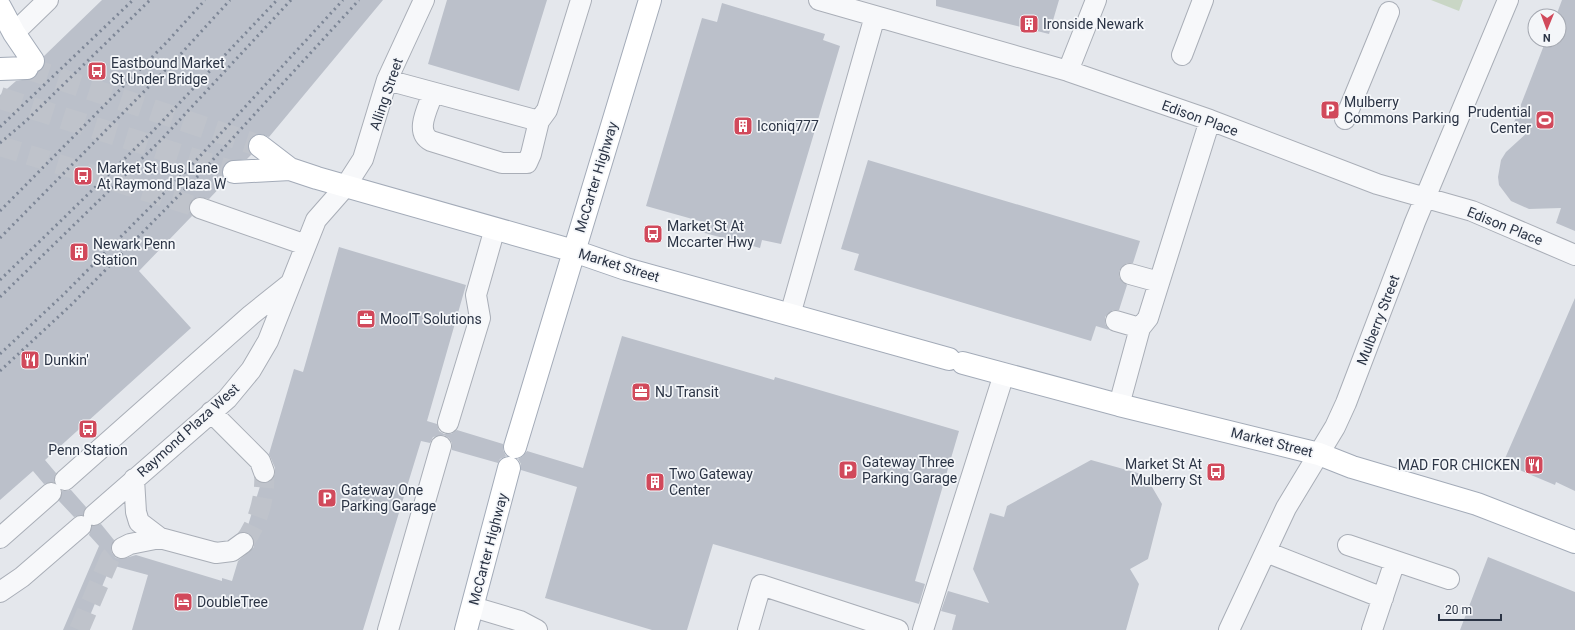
<svg xmlns="http://www.w3.org/2000/svg" width="1575" height="630" font-family="Roboto,sans-serif">
	<rect width="100%" height="100%" fill="#e4e7ec"/>
	<path fill="#c9d6c5" d="M1431,0h32l-4,11z"/>
	<path fill="#bbc0ca" d="M102,0h281l-109,131 -5,6 -8,-3h-5l-6,4 -2,7 3,10 -4,4 -20,3 -4,4 -1,6 4,9 -17,18 -11,-2 -6,3 -3,10 3,6 -53,55 52,57 -146,132 11,13 -2,9 -10,2 -11,-13 -33,29v-405l16,-14 18,-3 10,-12v-10z
		M447,0h100l-28,91 -91,-27z
		M936,0h123l-10,34 -113,-28z
		M1562,0h13v231l-19,-8 5,-15 -32,1 -18,-8 -12,-16 -1,-8 3,-17 5,-8 23,-21 -16,-6 33,-85h13v-24h-3z
		M722,3l103,31 -2,6 17,6 -59,198 -19,-4 -2,8 -59,-16 2,-10 -57,-16 56,-188 15,4z
		M868,160l272,81 -7,22h-6l-8,8v6l8,8 -8,25h-6l-8,7v7l4,6 -13,-4 -5,15 -237,-71 5,-16 -18,-5z
		M339,247l127,38 -39,136 10,3 2,7 5,3h7l6,-4 46,14v6l3,6 -6,3 -2,4 -46,-13v-7l-3,-5 -5,-3 -11,2 -3,6 -9,-2 -58,189h-231l16,-55 -37,-10 -27,65h-21l36,-84 -10,-11 3,-9 9,-2 13,16 -3,8 1,5 4,5 6,1 14,-4 86,26v-3l10,3 6,-20 16,-14 -2,-10 -6,-5 15,-49h7l7,-9v-6l-6,-14 25,-85 9,3z
		M1575,298v193l-19,-9 -1,3 -52,-22z
		M622,336l152,44 1,-3 184,54 -44,150 10,3 -6,20 -206,-60 -26,86h-35l-107,-32 32,-111 -56,-17v-6l-3,-5 5,-3 4,-5 56,17z
		M1091,460l54,15 17,29 -14,55 -18,10 9,15 -13,46h-174l4,-15 -15,-4 7,-20 41,12 -16,-34 17,-56 14,4 3,-11z
		M71,490l15,17 -3,8 -9,2 -15,-16 3,-10z
		M1488,557l87,35v38h-115z"/>
	<g fill="none" stroke-linecap="round" stroke-linejoin="round">
		<path stroke="#bfc3cb" stroke-width="20" stroke-dasharray="20 10" stroke-linecap="butt" d="M0,146l200,62
			M243,543c15,-18 23,-48 21,-71
			M79,630l31,-72 12,-10"/>
		<path stroke="#bfc3cb" stroke-width="22" stroke-dasharray="22 11" stroke-linecap="butt" d="M27,68l233,78
			M0,98l234,74"/>
		<g stroke="#a9aeb7" stroke-width="22">
			<path id="minor" d="M819,0l249,71 142,49 167,64 95,27 103,44
				M14,33l34,-33
				M1182,55l21,-55
				M1068,71l28,-71
				M387,80l152,41 8,-11 34,-110
				M433,93c-5,15 -19,39 -2,48l71,22h25l4,-9 8,-33
				M1345,119l44,-107
				M200,208l106,37
				M1130,274l29,8
				M790,315l85,-299
				M1116,321l24,7
				M1119,405l21,-77 8,-10 62,-198
				M211,412l49,49 4,11
				M448,423l32,-105 -4,-23 19,-67
				M134,479l2,33 3,10 21,16 56,15 16,-2 11,-8
				M65,480l186,-165 40,-32
				M94,515l133,-116 24,-29 17,-29 48,-121 29,-33 18,-28 24,-79 37,-80
				M0,538l51,-45
				M1348,545l101,34
				M122,548l8,-4 30,-6
				M1266,552l117,46
				M0,592l22,-15 59,-51
				M473,607l47,14 17,9
				M388,630l53,-184
				M748,630l13,-45 137,45
				M923,630l81,-256
				M1229,630l57,-122 49,-81 11,-24 69,-181 93,-222
				M1372,630l23,-69"/>
		</g>
		<g stroke="#a3abb8" stroke-width="24">
			<path id="major" d="M0,7l14,26 19,28
				M0,69l27,-1
				M260,146l30,23 27,9 257,73 52,18 323,90
				M234,172l56,-3
				M963,363l156,42 200,49 33,13 125,37 98,38
				M515,447l135,-447
				M466,630l43,-162"/>
		</g>
		<use href="#minor" stroke="#f7f8fa" stroke-width="20"/>
		<use href="#major" stroke="#fff" stroke-width="22"/>
		<path stroke="#7d8696" stroke-width="3" stroke-dasharray="2 4" stroke-linecap="butt" d="M0,127l133,-127
			M0,143l27,-23 123,-120
			M0,211l166,-168 39,-43
			M0,238l178,-181 52,-57
			M0,280l153,-149 124,-131
			M0,297l161,-157 130,-140
			M0,354l62,-58 128,-129 153,-167
			M0,371l71,-66 128,-130 160,-175"/>
	</g>
	<defs>
		<g id="building-square" transform="scale(1)"><rect x="-9" y="-9" width="18" height="18" rx="4" fill="#d1495b" stroke="#f4f6f9"/><path d="M-4-6H4V6H1V3H-1V6H-4ZM-2.5-4.3h1.7v1.8h-1.7ZM.8-4.3h1.7v1.8H.8ZM-2.5-1h1.7V.8h-1.7ZM.8-1h1.7V.8H.8Z" fill="#fff"/></g>
		<g id="bus-square" transform="scale(1)"><rect x="-9" y="-9" width="18" height="18" rx="4" fill="#d1495b" stroke="#f4f6f9"/><path d="M-5-6H5V4H4V6H2V4H-2V6H-4V4H-5ZM-3.5-4V0h7V-4ZM-3.5 1.2v1.5H-2V1.2ZM2 1.2v1.5H3.5V1.2Z" fill="#fff"/></g>
		<g id="parking-square" transform="scale(1)"><rect x="-9" y="-9" width="18" height="18" rx="4" fill="#d1495b" stroke="#f4f6f9"/><path d="M-3.5-5.5H1a3.5 3.5 0 0 1 0 7H-1V5.5H-3.5ZM-1-3.4V-.6H.8a1.4 1.4 0 0 0 0-2.8Z" fill="#fff"/></g>
		<g id="stadium-square" transform="scale(1)"><rect x="-9" y="-9" width="18" height="18" rx="4" fill="#d1495b" stroke="#f4f6f9"/><path d="M0-5a6.5 5 0 1 0 0 10a6.5 5 0 1 0 0-10ZM-3.5-1.8h7v3.6h-7Z" fill="#fff"/></g>
		<g id="office-square" transform="scale(1)"><rect x="-9" y="-9" width="18" height="18" rx="4" fill="#d1495b" stroke="#f4f6f9"/><path d="M-6-3h4V-5.5h4V-3h4V5H-6ZM-1-4.5V-3h2v-1.5ZM-6 0V1H6V0Z" fill="#fff"/></g>
		<g id="restaurant-square" transform="scale(1)"><rect x="-9" y="-9" width="18" height="18" rx="4" fill="#d1495b" stroke="#f4f6f9"/><path d="M-5-6h1v4h1v-4h1v4h1v-4h1v5L-1.5 .5V6h-2V.5L-5-1ZM5-6V6H3V1.5H1.5Q1.5-4 5-6Z" fill="#fff"/></g>
		<g id="hotel-square" transform="scale(1)"><rect x="-9" y="-9" width="18" height="18" rx="4" fill="#d1495b" stroke="#f4f6f9"/><path d="M-6-4.5h1.5V1H6V5H4.5V3h-9V5H-6ZM-4 0a1.8 1.8 0 1 1 3.6 0ZM.5 0V-2.5h3Q6-2.5 6 0Z" fill="#fff"/></g>
	</defs>
	<g fill-rule="evenodd">
		<use href="#building-square" x="1029" y="24"/>
		<use href="#bus-square" x="97" y="71"/>
		<use href="#parking-square" x="1330" y="110"/>
		<use href="#stadium-square" x="1545" y="120"/>
		<use href="#building-square" x="743" y="126"/>
		<use href="#bus-square" x="83" y="176"/>
		<use href="#bus-square" x="653" y="234"/>
		<use href="#building-square" x="79" y="252"/>
		<use href="#office-square" x="366" y="319"/>
		<use href="#restaurant-square" x="30" y="360"/>
		<use href="#office-square" x="641" y="392"/>
		<use href="#bus-square" x="88" y="429"/>
		<use href="#restaurant-square" x="1534" y="465"/>
		<use href="#parking-square" x="848" y="470"/>
		<use href="#bus-square" x="1216" y="472"/>
		<use href="#building-square" x="655" y="482"/>
		<use href="#parking-square" x="327" y="498"/>
		<use href="#hotel-square" x="183" y="602"/>
	</g>
	<g text-anchor="middle" dominant-baseline="central" stroke-width="3.5" stroke-linejoin="round" paint-order="stroke">
		<g font-size="14" fill="#2b3445" stroke="#f4f6f9" text-anchor="start">
			<text x="1043" y="24">Ironside Newark</text>
			<text x="111" y="63">Eastbound Market<tspan x="111" dy="16">St Under Bridge</tspan></text>
			<text x="1344" y="102">Mulberry<tspan x="1344" dy="16">Commons Parking</tspan></text>
			<text x="1531" y="112" text-anchor="end">Prudential<tspan x="1531" dy="16">Center</tspan></text>
			<text x="757" y="126">Iconiq777</text>
			<text x="97" y="168">Market St Bus Lane<tspan x="97" dy="16">At Raymond Plaza W</tspan></text>
			<text x="667" y="226">Market St At<tspan x="667" dy="16">Mccarter Hwy</tspan></text>
			<text x="93" y="244">Newark Penn<tspan x="93" dy="16">Station</tspan></text>
			<text x="380" y="319">MooIT Solutions</text>
			<text x="44" y="360">Dunkin'</text>
			<text x="655" y="392">NJ Transit</text>
			<text x="88" y="450" text-anchor="middle">Penn Station</text>
			<text x="862" y="462">Gateway Three<tspan x="862" dy="16">Parking Garage</tspan></text>
			<text x="1202" y="464" text-anchor="end">Market St At<tspan x="1202" dy="16">Mulberry St</tspan></text>
			<text x="1520" y="465" text-anchor="end">MAD FOR CHICKEN</text>
			<text x="669" y="474">Two Gateway<tspan x="669" dy="16">Center</tspan></text>
			<text x="341" y="490">Gateway One<tspan x="341" dy="16">Parking Garage</tspan></text>
			<text x="197" y="602">DoubleTree</text>
		</g>
		<g font-size="14" fill="#2b3445" stroke="#f4f6f9">
			<text transform="translate(386 94) rotate(-71)">Alling Street</text>
			<text transform="translate(1200 118) rotate(20)">Edison Place</text>
			<text transform="translate(596 177) rotate(-73)">McCarter Highway</text>
			<text transform="translate(1505 226) rotate(22)">Edison Place</text>
			<text transform="translate(619 265) rotate(17)">Market Street</text>
			<text transform="translate(1378 320) rotate(-69)">Mulberry Street</text>
			<text transform="translate(188 430) rotate(-42)">Raymond Plaza West</text>
			<text transform="translate(1272 442) rotate(14)">Market Street</text>
			<text transform="translate(488 549) rotate(-75)">McCarter Highway</text>
		</g>
	</g>
	<g transform="translate(1547 28) rotate(181)"><circle r="19" fill="#f4f6f9" stroke="#a4a8b1"/>
	<path d="M0-3L7 15L0 10L-7 15Z" fill="#d1495b"/>
	<text y="-6" font-size="11" font-weight="bold" text-anchor="middle" fill="#2b3445">N</text>
	</g>
	<path d="M1439 614v6h62v-6" fill="none" stroke="#2b3445" stroke-width="2"/>
	<text x="1445" y="614" font-size="12" fill="#2b3445" stroke="#f4f6f9" stroke-width="3" paint-order="stroke">20 m</text>
</svg>
